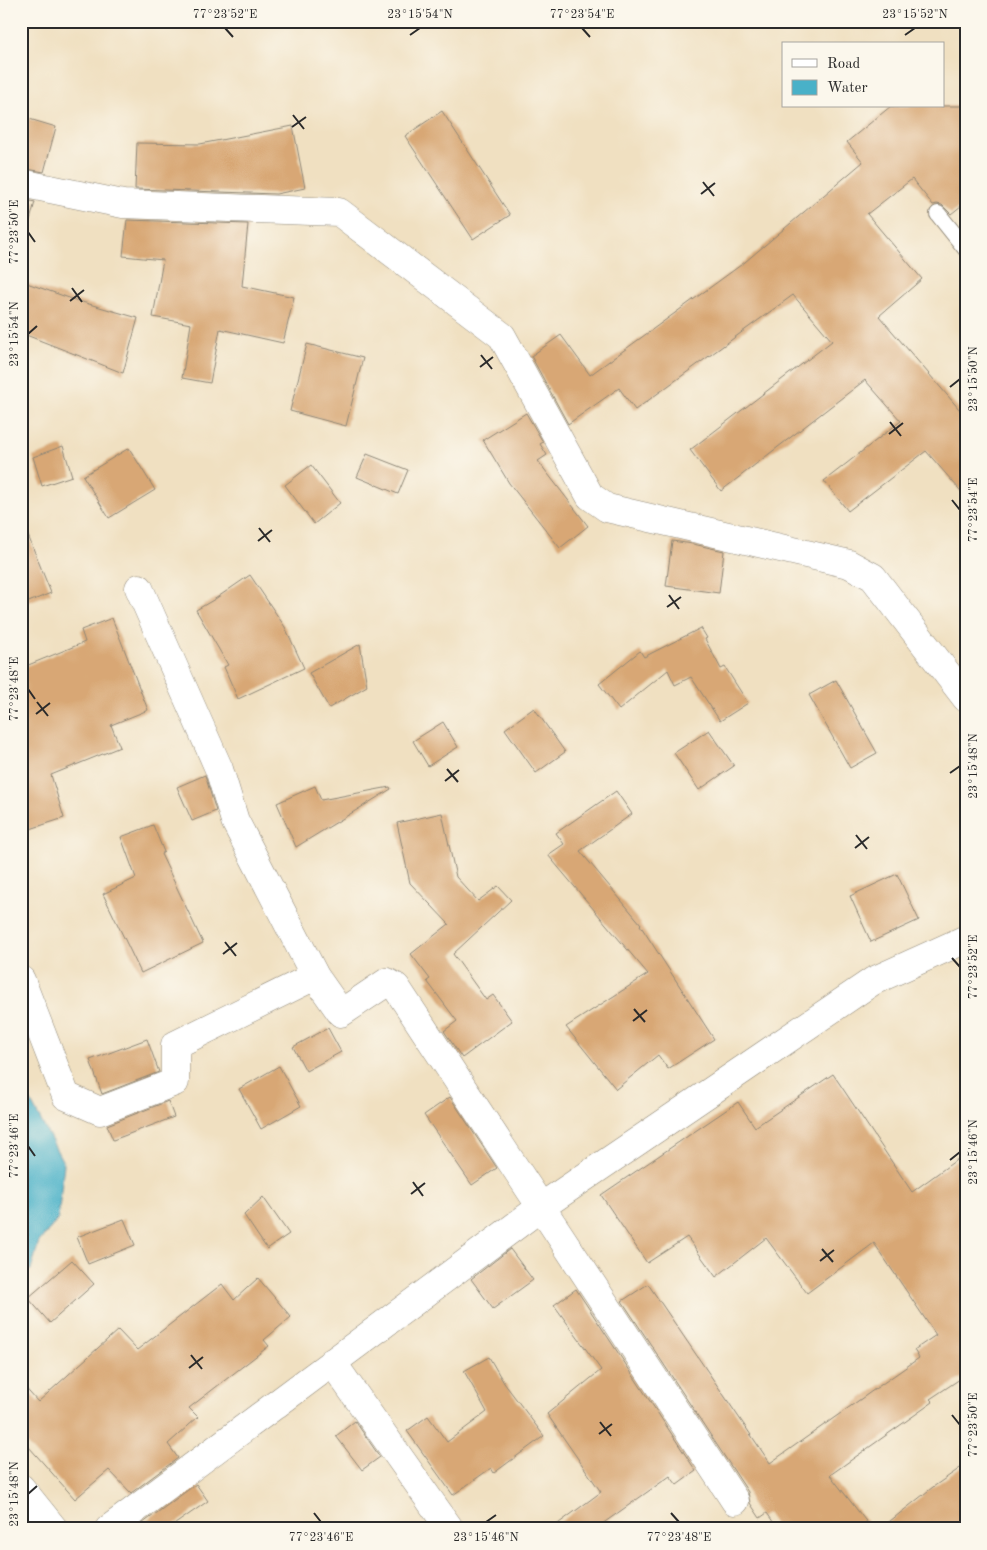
<svg xmlns="http://www.w3.org/2000/svg" width="987" height="1550" font-family="'Old Standard TT',serif">
	<rect width="100%" height="100%" fill="#fbf7ec"/>
	<filter id="ink" filterUnits="userSpaceOnUse"><feTurbulence type="fractalNoise" baseFrequency=".02" numOctaves="2"/><feDisplacementMap in="SourceGraphic" scale="10" xChannelSelector="R" yChannelSelector="G"/><feConvolveMatrix kernelMatrix="1 2 1 2 8 2 1 2 1" color-interpolation-filters="sRGB"/></filter>
	<filter id="wash" filterUnits="userSpaceOnUse"><feTurbulence type="fractalNoise" baseFrequency=".0096" numOctaves="4" result="noise"/><feDisplacementMap in="SourceGraphic" scale="20" xChannelSelector="R" yChannelSelector="G"/><feGaussianBlur stdDeviation="1.12" result="paint"/><feColorMatrix in="noise" values="0 0 0 0 0 0 0 0 0 0 0 0 0 0 0 0 0 1.4 0 .05"/><feComposite in="paint" operator="in"/></filter>
	<g filter="url(#wash)">
		<rect width="100%" height="100%" fill="#f0e0c1"/>
		<path fill="#49b1c8" stroke="#3a6e7a" d="M21,1072l7,12 1,14 35,66 -6,55 -19,23 -8,28 -10,3z"/>
		<g id="blocks">
			<path fill="#d8a774" d="M891,106h75v96l-15,12 -9,-9 -5,-1 -4,1 -21,-26 -45,35 55,65 -43,37 87,101v80l-40,-46 -78,60 -24,-30 77,-60 -36,-41 -144,111 -31,-41 142,-109 -39,-46 -158,115 -16,-22 -51,36 -37,-68 30,-21 29,40 155,-113 118,-100 -16,-20z
				M442,111l68,104 -37,24 -68,-103z
				M26,118l30,9 -12,45 -23,-4v-35z
				M293,126l12,62 -29,6 -141,-5 2,-46 63,1z
				M21,199l14,3 -6,22 -8,-1z
				M127,220l121,4 -6,62 52,11 -11,46 -63,-14 -10,54 -28,-5 9,-54 -38,-7 10,-57 -40,-4z
				M21,281l54,19 63,18 -15,55 -102,-40z
				M307,344l56,14 -17,68 -56,-15z
				M526,413l17,29 -3,2 7,11 -9,6 50,65 -28,22 -51,-65 -26,-43z
				M63,446l9,30 -30,10 -9,-29z
				M129,448l26,42 -46,28 -26,-42z
				M367,454l41,16 -10,24 -41,-17z
				M311,465l29,38 -26,21 -29,-39z
				M21,523h2l28,70 -30,12z
				M672,541l21,3 31,7 -5,42 -53,-7z
				M250,575l35,52 19,41 -66,31 -14,-32 4,-2 -32,-55 19,-11z
				M112,618l36,92 -37,15 9,22 -69,28 13,43 -43,14v-164l64,-26 -4,-12z
				M701,628l6,10 -2,1 16,30 4,-2 23,36 -28,18 -29,-44 -16,8 -7,-15 -49,40 -20,-26 41,-33 4,6z
				M360,644l7,42 -38,22 -20,-35z
				M836,680l41,73 -27,15 -41,-73z
				M534,708l31,44 -29,21 -31,-44z
				M443,722l15,25 -30,19 -15,-25z
				M709,730l25,36 -35,24 -25,-37z
				M205,775l11,36 -24,10 -15,-34z
				M315,786l6,14 69,-13 1,2 -95,58 -19,-44z
				M616,791l16,23 -52,37 61,73 -1,1 74,114 -46,30 -10,-14 -42,34 -50,-62 82,-53 -100,-119 16,-11 -8,-11z
				M442,813l14,64 22,24 20,-15 13,14 -58,54 33,46 7,-5 19,26 -50,37 -18,-27 13,-10 -30,-40 3,-2 -19,-25 38,-30 -39,-41 -13,-60z
				M153,825l11,27 -3,2 42,89 -62,30 -38,-79 33,-16 -15,-41z
				M897,874l22,46 -48,22 -21,-46z
				M328,1028l13,24 -35,19 -13,-24z
				M147,1039l12,33 -57,22 -12,-34z
				M279,1066l22,40 -40,23 -22,-40z
				M833,1074l79,118 54,-39v222l-36,24 3,3 -103,73 42,54h-94l-11,-16 -7,5 -10,-15 -2,-11 -126,-191 26,-17 122,179 149,-105 -5,-8 22,-15 -62,-92 -67,50 -41,-55 -50,39 -29,-40 -40,26 -46,-68 137,-93 17,25z
				M450,1097l47,71 -25,17 -48,-70z
				M168,1101l6,16 -61,23 -6,-15z
				M263,1197l26,37 -22,15 -23,-34z
				M124,1219l11,26 -47,19 -11,-27z
				M510,1249l23,31 -40,29 -22,-30z
				M72,1260l22,24 -44,39 -22,-25z
				M258,1278l33,39 -27,23 5,6 -80,62 9,9 -30,27 10,14 -47,35 -22,-23 -34,29 -54,-61v-55l17,19 80,-72 19,20 85,-66 12,16z
				M576,1289l120,182 -19,14 -7,-9 -75,53h-44l50,-37 -54,-78 54,-44 -47,-65z
				M489,1357l15,26 40,53 -50,37 -3,-5 -38,27 -46,-64 21,-15 19,26 40,-30 -23,-41z
				M355,1421l25,36 -18,13 -26,-34z
				M966,1464v65h-86l53,-42z
				M196,1484l12,17 -40,28h-33z"/>
		</g>
	</g>
	<g filter="url(#ink)">
		<use href="#blocks" fill-opacity="0" stroke="#8e8676" stroke-width="1"/>
		<g fill="none" stroke-linecap="round" stroke-linejoin="round">
			<g stroke="#8e8676" stroke-width="18">
				<path id="lane" d="M938,214l28,35"/>
			</g>
			<g stroke="#8e8676" stroke-width="29">
				<path id="street" d="M21,183l102,21 216,8 163,124 88,160 17,12 242,56 24,13 93,121
					M139,588l80,181 16,52 80,155 26,37 46,-31 9,5 339,514
					M21,980l45,116 34,15 75,-29v-37l140,-69
					M332,1362l118,167"/>
			</g>
			<g stroke="#8e8676" stroke-width="29">
				<path id="secondary" d="M21,1488l33,41
					M109,1529l432,-322 332,-226 93,-42"/>
			</g>
			<use href="#lane" stroke="#fff" stroke-width="16"/>
			<use href="#street" stroke="#fff" stroke-width="28"/>
			<use href="#secondary" stroke="#fff" stroke-width="28"/>
		</g>
	</g>
	<path fill="none" stroke="#2b2b2b" stroke-width="2" d="M225,28l8,9M582,28l8,9M410,35l10,-7M905,35l10,-7M293,115l11,14M292,127l14,-10M703,182l11,14M701,194l14,-11M28,232l7,10M72,288l10,14M70,301l14,-11M28,334l9,-8M481,355l11,14M480,367l13,-10M950,387l10,-8M890,422l11,14M889,434l14,-11M952,500l8,10M259,528l11,14M258,541l14,-11M669,595l10,14M667,607l14,-10M28,689l7,10M37,702l11,14M36,714l14,-11M447,769l11,13M950,773l10,-7M445,781l14,-11M856,835l11,14M855,848l14,-11M225,942l11,14M223,954l14,-11M952,958l8,9M634,1009l11,13M633,1021l14,-11M28,1146l7,10M950,1160l10,-8M413,1182l10,14M411,1194l14,-11M822,1249l11,13M820,1261l14,-11M191,1355l11,14M189,1368l14,-11M952,1415l8,10M600,1422l11,14M599,1434l13,-10M28,1494l9,-8M314,1513l7,9M671,1513l8,9M486,1522l10,-7"/>
	<rect width="987" height="1550" fill="none" stroke="#fbf7ec" stroke-width="55"/>
	<rect x="782" y="42" width="162" height="65" fill="#fbf7ec" stroke="#a8a59f"/>
	<rect x="792" y="59" width="25" height="8" fill="#ffffff" stroke="#a8a59f"/>
	<text x="827" y="68" font-size="15" fill="#2b2b2b">Road</text>
	<rect x="792" y="80" width="25" height="15" fill="#49b1c8" stroke="#a8a59f"/>
	<text x="827" y="92" font-size="15" fill="#2b2b2b">Water</text>
	<rect x="28" y="28" width="932" height="1494" fill="none" stroke="#2b2b2b" stroke-width="2"/>
	<g font-size="12" text-anchor="middle" fill="#2b2b2b">
		<text x="225" y="18">77°23'52"E</text>
		<text x="420" y="18">23°15'54"N</text>
		<text x="582" y="18">77°23'54"E</text>
		<text x="915" y="18">23°15'52"N</text>
		<text transform="translate(14 232) rotate(-90)" y="4">77°23'50"E</text>
		<text transform="translate(14 334) rotate(-90)" y="4">23°15'54"N</text>
		<text transform="translate(973 379) rotate(-90)" y="4">23°15'50"N</text>
		<text transform="translate(973 510) rotate(-90)" y="4">77°23'54"E</text>
		<text transform="translate(14 689) rotate(-90)" y="4">77°23'48"E</text>
		<text transform="translate(973 766) rotate(-90)" y="4">23°15'48"N</text>
		<text transform="translate(973 967) rotate(-90)" y="4">77°23'52"E</text>
		<text transform="translate(14 1146) rotate(-90)" y="4">77°23'46"E</text>
		<text transform="translate(973 1152) rotate(-90)" y="4">23°15'46"N</text>
		<text transform="translate(973 1425) rotate(-90)" y="4">77°23'50"E</text>
		<text transform="translate(14 1494) rotate(-90)" y="4">23°15'48"N</text>
		<text x="321" y="1541">77°23'46"E</text>
		<text x="486" y="1541">23°15'46"N</text>
		<text x="679" y="1541">77°23'48"E</text>
	</g>
</svg>
